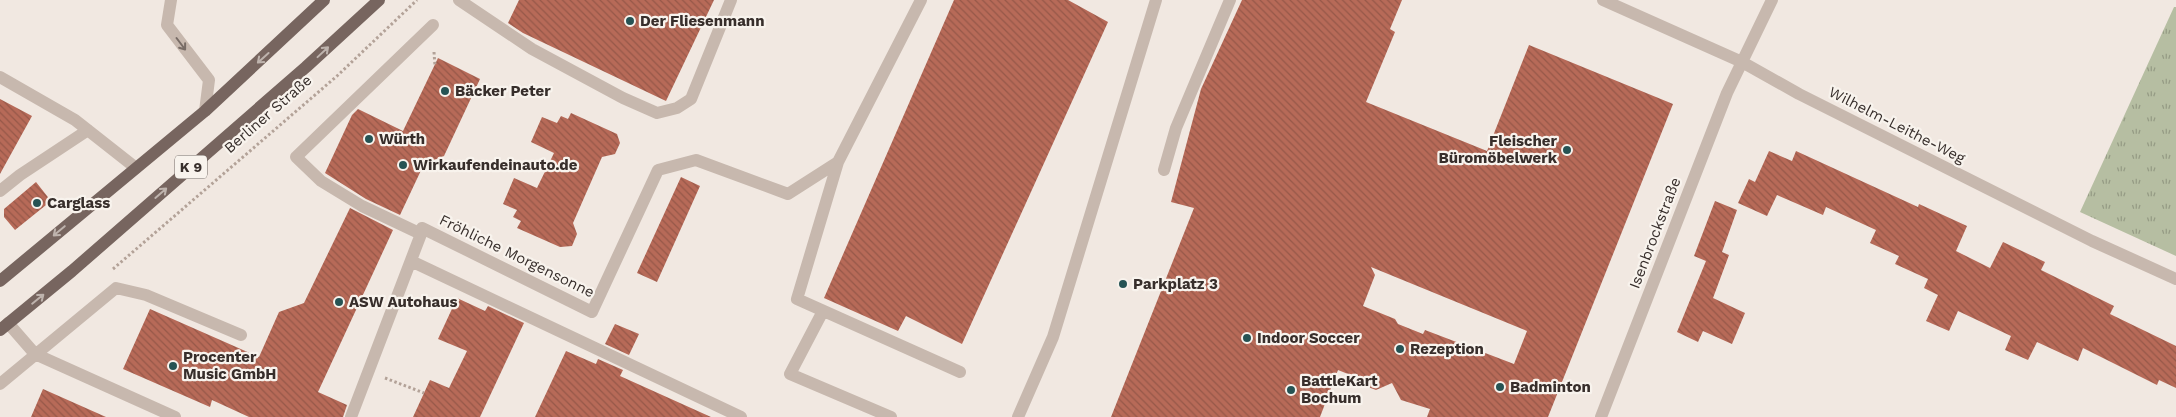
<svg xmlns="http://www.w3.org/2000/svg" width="2176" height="417" font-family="'Work Sans',sans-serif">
	<defs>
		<pattern id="grass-tufts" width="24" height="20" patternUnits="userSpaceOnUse" patternTransform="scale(1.25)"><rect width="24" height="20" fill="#b6bea2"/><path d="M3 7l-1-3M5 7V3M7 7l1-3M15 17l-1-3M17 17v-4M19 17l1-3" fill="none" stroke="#959b84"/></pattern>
		<pattern id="building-back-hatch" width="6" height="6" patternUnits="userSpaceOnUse" patternTransform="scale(1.25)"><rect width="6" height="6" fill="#b76a58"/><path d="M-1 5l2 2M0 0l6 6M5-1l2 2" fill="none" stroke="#965849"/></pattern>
	</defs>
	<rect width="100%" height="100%" fill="#f1e8e1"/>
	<path fill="url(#grass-tufts)" d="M2174,7h2v249l-96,-44z"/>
	<path fill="url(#building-back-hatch)" fill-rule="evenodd" d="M519,0h195l-48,101 -143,-68 -15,-10z
		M954,0h114l40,22 -146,322 -56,-28 -8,15 -74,-33z
		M1242,0h160l-12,29 5,3 -29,70 121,49 42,-106 144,59 -125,313h-121l3,-8 -29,-9 -9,-17 -16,7 -8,-3 -5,-7 -25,-10 -18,47h-209l83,-209 -23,-6 30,-113zM1371,267l156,64 -13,33 -89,-34 -2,4 -25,-10 -3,-5 -32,-13 12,-31z
		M438,58l42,21 -36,77 -20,8 -24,51 -34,-16 -41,-26 27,-58 6,-6 45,22z
		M0,99l32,17 -32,58z
		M571,113l46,21 3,9 -5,11 -13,3 -29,66 4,11 -5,12 -12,1 -43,-19 4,-7 -8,-4 4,-7 -14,-6 11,-26 23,10 17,-35 -23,-11 11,-25 15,6 4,-7 7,3z
		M1769,151l23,10 4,-10 122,56 1,-3 48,22 -11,25 34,17 13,-26 42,20 -4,8 73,36 -4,8 66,32v42l-17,-8 -2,5 -74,-37 -5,13 -41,-19 -9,18 -23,-10 6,-14 -53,-25 -9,20 -23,-10 12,-26 -14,-7 4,-9 -33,-15 4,-8 -29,-13 6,-13 -50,-23 -3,8 -46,-20 -10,21 -29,-13 11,-24 6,3z
		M681,177l19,9 -43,96 -20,-9z
		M36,182l15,19 -36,29 -11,-13v-8z
		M1715,201l22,9 -15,42 7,3 -16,43 32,15 -13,31 -29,-13 -5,11 -21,-10 29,-71 -12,-5z
		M350,208l43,22 -75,162 29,13 -4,12h-94l-37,-17 -2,7 -87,-38 27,-60 109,48 20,-45 25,-9z
		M457,298l28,13 3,-5 36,17 -44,94h-67l17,-37 19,8 18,-37 -29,-12z
		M615,324l24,10 -10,21 -24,-11z
		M566,351l30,13 2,-5 25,11 -3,6 91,41h-176z
		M43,389l63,28h-75z"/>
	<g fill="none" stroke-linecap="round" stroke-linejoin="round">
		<path stroke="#b3a298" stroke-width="3" stroke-dasharray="2.5 2.5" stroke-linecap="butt" d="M434,52l1,14
			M113,269l224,-193 80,-76
			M385,378l39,15"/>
		<path stroke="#c7b8ae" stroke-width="12" d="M171,0l-4,25 42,55 -4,31
			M459,0l73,49 91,49 34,15 20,-5 14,-9 40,-99
			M1603,0l139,62 57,32 293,147 84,38
			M0,77l75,43 61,48
			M838,162l-41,137 163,73
			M1164,170l12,-42 54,-128
			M0,191l20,-16 68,-45
			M421,234l1,-6 170,84 66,-142 38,-10 92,34 50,-32 83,-162
			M411,261l330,156
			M823,311l-33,63 101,43
			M8,323l27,31 140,63
			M0,384l116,-96 30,7 95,40
			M351,417l70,-183 -59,-28 -41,-25 -25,-24 137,-132
			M1018,417l35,-80 103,-337
			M1601,417l126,-324 45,-93"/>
		<path stroke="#77655f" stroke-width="12" d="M0,281l205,-170 119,-111
			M0,330l72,-59 234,-204 73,-67"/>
	</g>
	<defs><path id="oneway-shaft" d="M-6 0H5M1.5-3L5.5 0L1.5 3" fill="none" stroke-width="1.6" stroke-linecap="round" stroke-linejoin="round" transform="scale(1.25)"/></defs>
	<use stroke="#786c66" href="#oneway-shaft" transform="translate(181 44) rotate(53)"/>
	<g stroke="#beb3ad">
		<use href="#oneway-shaft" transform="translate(323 52) rotate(-43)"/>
		<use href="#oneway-shaft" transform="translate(263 58) rotate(138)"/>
		<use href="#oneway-shaft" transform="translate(161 193) rotate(-41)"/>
		<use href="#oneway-shaft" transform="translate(59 231) rotate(140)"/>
		<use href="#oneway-shaft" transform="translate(38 299) rotate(-39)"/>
	</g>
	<g fill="#265354" stroke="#f8f3ed" stroke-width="2">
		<circle cx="630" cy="21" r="5"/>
		<circle cx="445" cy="91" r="5"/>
		<circle cx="369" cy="139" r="5"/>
		<circle cx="1567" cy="150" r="5"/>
		<circle cx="403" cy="165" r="5"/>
		<circle cx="37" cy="203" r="5"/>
		<circle cx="1123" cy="284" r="5"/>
		<circle cx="339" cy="302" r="5"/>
		<circle cx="1247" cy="338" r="5"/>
		<circle cx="1400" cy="349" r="5"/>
		<circle cx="173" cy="366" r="5"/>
		<circle cx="1500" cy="387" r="5"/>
		<circle cx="1291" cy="390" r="5"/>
	</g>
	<g text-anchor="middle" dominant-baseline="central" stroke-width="4.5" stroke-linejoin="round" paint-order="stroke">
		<rect fill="#f8f3ed" stroke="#716965" stroke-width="1" x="175" y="155.5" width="32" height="23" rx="4"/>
		<g font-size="14" font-weight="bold" fill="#372e2b">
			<text x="191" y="167">K 9</text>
		</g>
		<g font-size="15" font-weight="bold" fill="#372e2b" stroke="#f8f3ed" text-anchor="start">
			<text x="640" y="21">Der Fliesenmann</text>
			<text x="455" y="91">Bäcker Peter</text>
			<text x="379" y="139">Würth</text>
			<text x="1557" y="141" text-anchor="end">Fleischer<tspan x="1557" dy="17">Büromöbelwerk</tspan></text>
			<text x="413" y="165">Wirkaufendeinauto.de</text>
			<text x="47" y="203">Carglass</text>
			<text x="1133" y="284">Parkplatz 3</text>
			<text x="349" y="302">ASW Autohaus</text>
			<text x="1257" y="338">Indoor Soccer</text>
			<text x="1410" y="349">Rezeption</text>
			<text x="183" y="357">Procenter<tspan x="183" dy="17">Music GmbH</tspan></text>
			<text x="1301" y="381">BattleKart<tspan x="1301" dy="17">Bochum</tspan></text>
			<text x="1510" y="387">Badminton</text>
		</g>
		<g font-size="15" fill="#372e2b" stroke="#f8f3ed">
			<text transform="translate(268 114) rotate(-41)">Berliner Straße</text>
			<text transform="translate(1897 125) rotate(27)">Wilhelm-Leithe-Weg</text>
			<text transform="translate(1655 233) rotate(-69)">Isenbrockstraße</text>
			<text transform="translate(517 256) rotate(26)">Fröhliche Morgensonne</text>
		</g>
	</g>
</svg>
